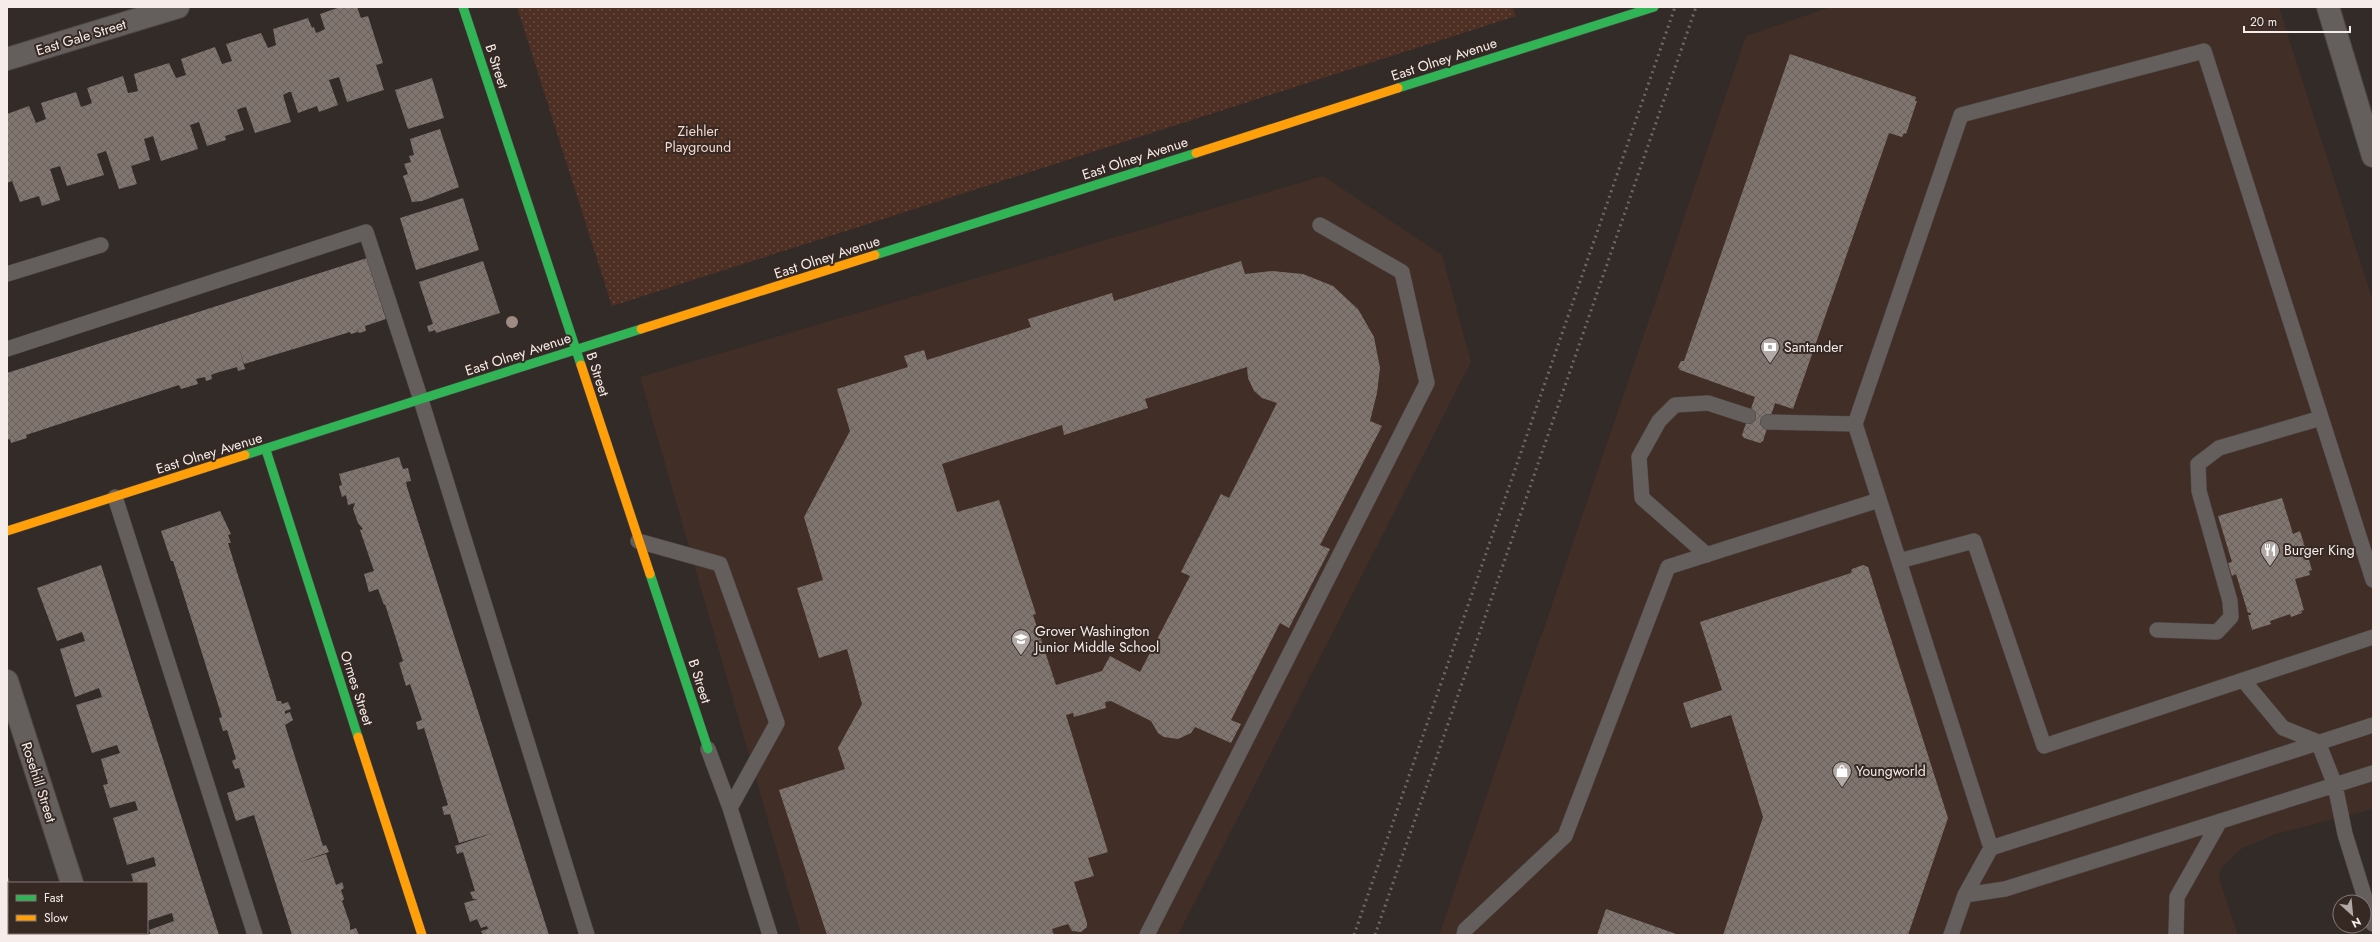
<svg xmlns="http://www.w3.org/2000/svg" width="2380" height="942" font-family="Jost,sans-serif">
	<defs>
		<pattern id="park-dots" width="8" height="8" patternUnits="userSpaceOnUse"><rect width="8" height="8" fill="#4e2f23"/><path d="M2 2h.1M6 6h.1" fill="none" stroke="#684d43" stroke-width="1.8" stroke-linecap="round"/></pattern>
		<pattern id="building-cross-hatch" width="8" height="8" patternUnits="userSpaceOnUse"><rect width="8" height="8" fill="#817570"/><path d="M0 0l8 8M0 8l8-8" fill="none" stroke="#68605d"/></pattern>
	</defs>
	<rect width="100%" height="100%" fill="#322b28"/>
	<path fill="#402e27" d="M1830,7h449l94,294v508l-97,25 -35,15 -20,20 -2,9 19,57h-799l307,-899z
		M1323,176l119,79 29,107 -293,573h-377l-161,-558z"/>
	<path fill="url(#park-dots)" d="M517,7h995l4,9 -904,290z"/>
	<path fill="url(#building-cross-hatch)" fill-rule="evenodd" d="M340,7h17l4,11 7,-2 15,47 -7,2 8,25 -37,12 -8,-25 -10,3 9,25 -19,7 -2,-6 -19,7 -7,-21h-2l-6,3 8,27 -36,11 -9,-26 -5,1 -4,2 7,20 -19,6 1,4 -19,6 -8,-24 -9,3 8,24 -37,12 -8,-25 -9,3 6,21 -19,6 6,18 -18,5 -13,-38 -9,3 7,21 -37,11 -7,-20 -10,3 10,31 -18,6 -3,-10 -19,6 -8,-21 -5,2v-69l22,-8 7,17 10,-4 -5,-16 35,-11 5,15 6,-2 5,-2 -5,-15 36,-12 5,17 6,-1 4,-1 -4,-17 35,-11 7,15 10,-3 -5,-16 34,-12 7,17 10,-3 -6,-17 35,-11 7,15 8,-3 -3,-16 35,-11 4,10 2,-1 2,6 3,-1 6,-3 -5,-15z
		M1790,54l126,43 -1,4h2l-11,33 -2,-1 -2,4 -13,-4 -96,276 -18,-6 -12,38 -3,2 -16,-5 -2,-3 13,-38 -75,-27 -2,-3 3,-6h3z
		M432,78l12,40 -36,11 -13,-39z
		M440,129l19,58 -37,14 -10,1 -9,-26 5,-2 -4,-10 7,-2 -2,-6 5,-1 -4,-16z
		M463,198l16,52 -63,20 -16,-52z
		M367,258l19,61 -21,7 1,5 -7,2 -2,-5 1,4 -7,2 -1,-2 -106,32 -6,-20 7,25 -7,2 -1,-4 -21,6 -5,2 1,4 -6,2 -1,-4 -9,2 2,5 -17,5 -2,-4 -153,50 1,3 -16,5 -1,-4 -3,1v-67z
		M483,261l17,52 -64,20 -1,-3 -6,2 -2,-6 6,-2 -14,-42z
		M1241,261l4,13 27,-3 31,3 30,12 25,23 16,28 6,31 -3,25 -7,28 12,5 -62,119 10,4 -41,79 -9,-5 -49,97 10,4 -10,19 -36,-16 -4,6 -13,6 -14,-2 -6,-4 -7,-12 -40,-20 -6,1 1,6 -32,9 -1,-4 -7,2 42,137 -20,6 6,18 -20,6 13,41v4l-6,5 -9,-1 -4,-7 -16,5 2,6h-227l-48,-145 66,-21 -7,-21 24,-44 -15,-55 -28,9 -22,-70 26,-8 -19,-63 46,-86 -13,-42 71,-22 -4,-11 20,-6 3,10 104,-33 -3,-8 84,-26 2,8zM1247,367l1,11 6,13 8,7 15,5 -48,95 -8,-4 -40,78 9,4 -50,96 -30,-16 -8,15 -46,14 -23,-70 3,-1 -37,-114 -42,12 -15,-48 120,-39 2,10 84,-27 -3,-9z
		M399,457l4,12 5,-1 3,13 -5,1 1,5 142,448h-66l-2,-4 7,-2 -1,-3 -6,2 -4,-9 -7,3 -6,-19 14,-4h-5l-3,-7 5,-1 -12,-39 -6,2 -2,-8 38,-13 -34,10 -9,-29 -6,1 -2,-8 6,-2 -24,-77 -6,2 -2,-8 6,-2 -12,-36 -4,2 -7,-23 4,-2 -18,-57 -1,1 -6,-16 -9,3 -5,-18 10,-3 -14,-41 3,-1 -5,-6 -5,-14 2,-6 -7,2 -2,-10 -4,2 -3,-11 3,-1 -3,-11z
		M2282,498l11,36 7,-3 12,39 -3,1 1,4 -15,4 9,31 -3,1 1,2 -11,4 -1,-3 -20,7 1,3 -19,6 -4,-15h3l-1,-3 -2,1 -12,-39 -4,2 -4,-13 4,-1 -14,-46z
		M220,511l11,23 -3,1 3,8h-3l49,158h4l1,3 6,-2 3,7 -6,2v3l5,-2 3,8 -8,5 38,121 3,-1 3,7 -32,11 29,-9 10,31 6,-3 2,6 -3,2 3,9 -2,2 8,23v6l6,-2 3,7h-67l-38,-120 -18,6 -9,-28 24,-8 -6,2 -6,-19 -4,1 -3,-8 4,-2 -9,-29 -4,1 -4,-13 3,-1 -49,-156h-2l-10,-30z
		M101,565l82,257 36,113h-68l-2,-5 25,-9 -2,-8 -25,8v-38h-13l-3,-9 25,-8 -2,-9 -27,8 -14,-47 25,-8 -3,-9 -25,7 -7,-23 5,-1 -7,-25 19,-6 -3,-8 -25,8 -16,-48 26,-8 -3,-9 -24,9 -15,-48 25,-8 -3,-9 -25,9 -20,-53z
		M1863,565l5,2 80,251 -40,117h-185l40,-118 -32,-102 -40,13 -8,-25 39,-13 -22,-68 151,-49 1,-4z
		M7,874l3,9 -1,26 -2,1z
		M1606,909l73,26h-82z
		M7,911h2v22h17l1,2h-20z"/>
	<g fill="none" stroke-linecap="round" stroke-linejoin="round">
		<g stroke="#4e4745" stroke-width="16">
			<path id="lane" d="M7,274l94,-29
				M7,349l359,-117 55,168 166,535
				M1768,422l87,2
				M115,497l140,438
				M638,541l82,23 57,159 -47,85 -22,-59
				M1707,555l-65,-57 -3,-41 20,-36 16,-16 33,-2 40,13
				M1899,561l75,-20 70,205 329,-109
				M2157,630l60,2 14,-15 -1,-16 -31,-110 -1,-27 21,-16 102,-30
				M2243,680l40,48 35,14 17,43 10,49 28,90
				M730,808l40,127
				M1991,848l-136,-424 106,-309 243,-64 169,529
				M1965,895l40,-6 368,-116
				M1147,935l280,-552 -25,-111 -82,-47
				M1464,935l1,-5 100,-94 103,-269 211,-67
				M1951,935l14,-40 26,-47 382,-123
				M2176,935l1,-38 43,-76"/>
		</g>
		<g stroke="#4e4745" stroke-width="24">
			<path id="street" d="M2328,7l45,149
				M7,59l171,-52
				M7,681l65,202
				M88,933l1,2"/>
		</g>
		<g stroke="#4e4745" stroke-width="10">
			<path id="fast" d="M463,7l118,358
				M1398,88l256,-81
				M875,255l321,-102
				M266,450l92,287
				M245,455l396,-126
				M650,574l58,175"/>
		</g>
		<g stroke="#4e4745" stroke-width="10">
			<path id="slow" d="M1196,153l202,-65
				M641,329l234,-74
				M581,365l69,209
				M7,531l238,-76
				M358,737l64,198"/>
		</g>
		<use href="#lane" stroke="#645e5c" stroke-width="15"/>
		<use href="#street" stroke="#645e5c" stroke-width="22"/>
		<use href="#fast" stroke="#30b455" stroke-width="9"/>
		<use href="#slow" stroke="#ff9f0a" stroke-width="9"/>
		<path stroke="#6d6765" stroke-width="3" stroke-dasharray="2 4" stroke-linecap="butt" d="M1354,935l321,-928
			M1375,935l321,-928"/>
	</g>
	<circle fill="#9f8b83" cx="512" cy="322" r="6"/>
	<defs>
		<g id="bank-pin" transform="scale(1)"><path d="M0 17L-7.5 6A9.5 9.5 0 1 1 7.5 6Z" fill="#b1a9a6" stroke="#362924"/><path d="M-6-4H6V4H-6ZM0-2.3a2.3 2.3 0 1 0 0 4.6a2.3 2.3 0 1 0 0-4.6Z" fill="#fff"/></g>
		<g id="restaurant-pin" transform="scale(1)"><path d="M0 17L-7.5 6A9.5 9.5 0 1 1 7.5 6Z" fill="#b1a9a6" stroke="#362924"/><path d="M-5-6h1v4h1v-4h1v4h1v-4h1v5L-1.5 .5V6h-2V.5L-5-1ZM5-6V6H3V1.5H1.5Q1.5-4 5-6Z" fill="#fff"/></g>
		<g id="school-pin" transform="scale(1)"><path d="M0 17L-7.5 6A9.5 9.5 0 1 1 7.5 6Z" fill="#b1a9a6" stroke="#362924"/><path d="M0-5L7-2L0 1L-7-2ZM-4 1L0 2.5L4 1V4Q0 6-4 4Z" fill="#fff"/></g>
		<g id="shop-pin" transform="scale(1)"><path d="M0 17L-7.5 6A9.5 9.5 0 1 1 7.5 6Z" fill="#b1a9a6" stroke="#362924"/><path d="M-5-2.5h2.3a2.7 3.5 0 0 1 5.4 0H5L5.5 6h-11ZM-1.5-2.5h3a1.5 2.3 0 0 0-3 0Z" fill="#fff"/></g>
	</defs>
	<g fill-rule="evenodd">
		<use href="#bank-pin" x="1770" y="347"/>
		<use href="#restaurant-pin" x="2270" y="550"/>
		<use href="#school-pin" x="1021" y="639"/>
		<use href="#shop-pin" x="1842" y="771"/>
	</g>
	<g text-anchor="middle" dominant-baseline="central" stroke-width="4" stroke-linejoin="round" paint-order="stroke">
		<g font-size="14" fill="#f6edea" stroke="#362924">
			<text transform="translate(81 37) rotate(-17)">East Gale Street</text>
			<text transform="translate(1444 59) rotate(-18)">East Olney Avenue</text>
			<text transform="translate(497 66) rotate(72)">B Street</text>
			<text transform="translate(1135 158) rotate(-18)">East Olney Avenue</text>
			<text transform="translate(827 257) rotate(-18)">East Olney Avenue</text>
			<text transform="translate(518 354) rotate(-18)">East Olney Avenue</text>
			<text transform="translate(598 374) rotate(72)">B Street</text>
			<text transform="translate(209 453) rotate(-17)">East Olney Avenue</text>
			<text transform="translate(700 681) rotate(72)">B Street</text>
			<text transform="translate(357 688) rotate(72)">Ormes Street</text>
			<text transform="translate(39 782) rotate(72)">Rosehill Street</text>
		</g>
		<g font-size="14" fill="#f8dace" stroke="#362924">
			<text x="698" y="131">Ziehler<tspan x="698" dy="16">Playground</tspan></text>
		</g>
		<g font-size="14" fill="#f6edea" stroke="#362924" text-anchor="start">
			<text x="1784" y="347">Santander</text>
			<text x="2284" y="550">Burger King</text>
			<text x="1035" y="631">Grover Washington<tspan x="1035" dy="16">Junior Middle School</tspan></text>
			<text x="1856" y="771">Youngworld</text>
		</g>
	</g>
	<rect width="2380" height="942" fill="none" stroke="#f6edea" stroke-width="16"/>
	<rect x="8" y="882" width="140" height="52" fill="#362924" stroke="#837773"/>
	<rect x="16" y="895" width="20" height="6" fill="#30b455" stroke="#837773"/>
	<text x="44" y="902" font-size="12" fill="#f6edea">Fast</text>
	<rect x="16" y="915" width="20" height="6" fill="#ff9f0a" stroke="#837773"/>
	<text x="44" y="922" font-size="12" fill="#f6edea">Slow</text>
	<g transform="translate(2352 914) rotate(153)"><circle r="19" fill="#362924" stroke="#837773"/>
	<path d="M0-3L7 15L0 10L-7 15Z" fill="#b1a9a6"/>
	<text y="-6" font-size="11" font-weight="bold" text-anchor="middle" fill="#f6edea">N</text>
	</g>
	<path d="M2244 26v6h106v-6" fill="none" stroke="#f6edea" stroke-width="2"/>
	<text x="2250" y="26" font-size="12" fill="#f6edea" stroke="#362924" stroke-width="3" paint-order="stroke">20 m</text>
</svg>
